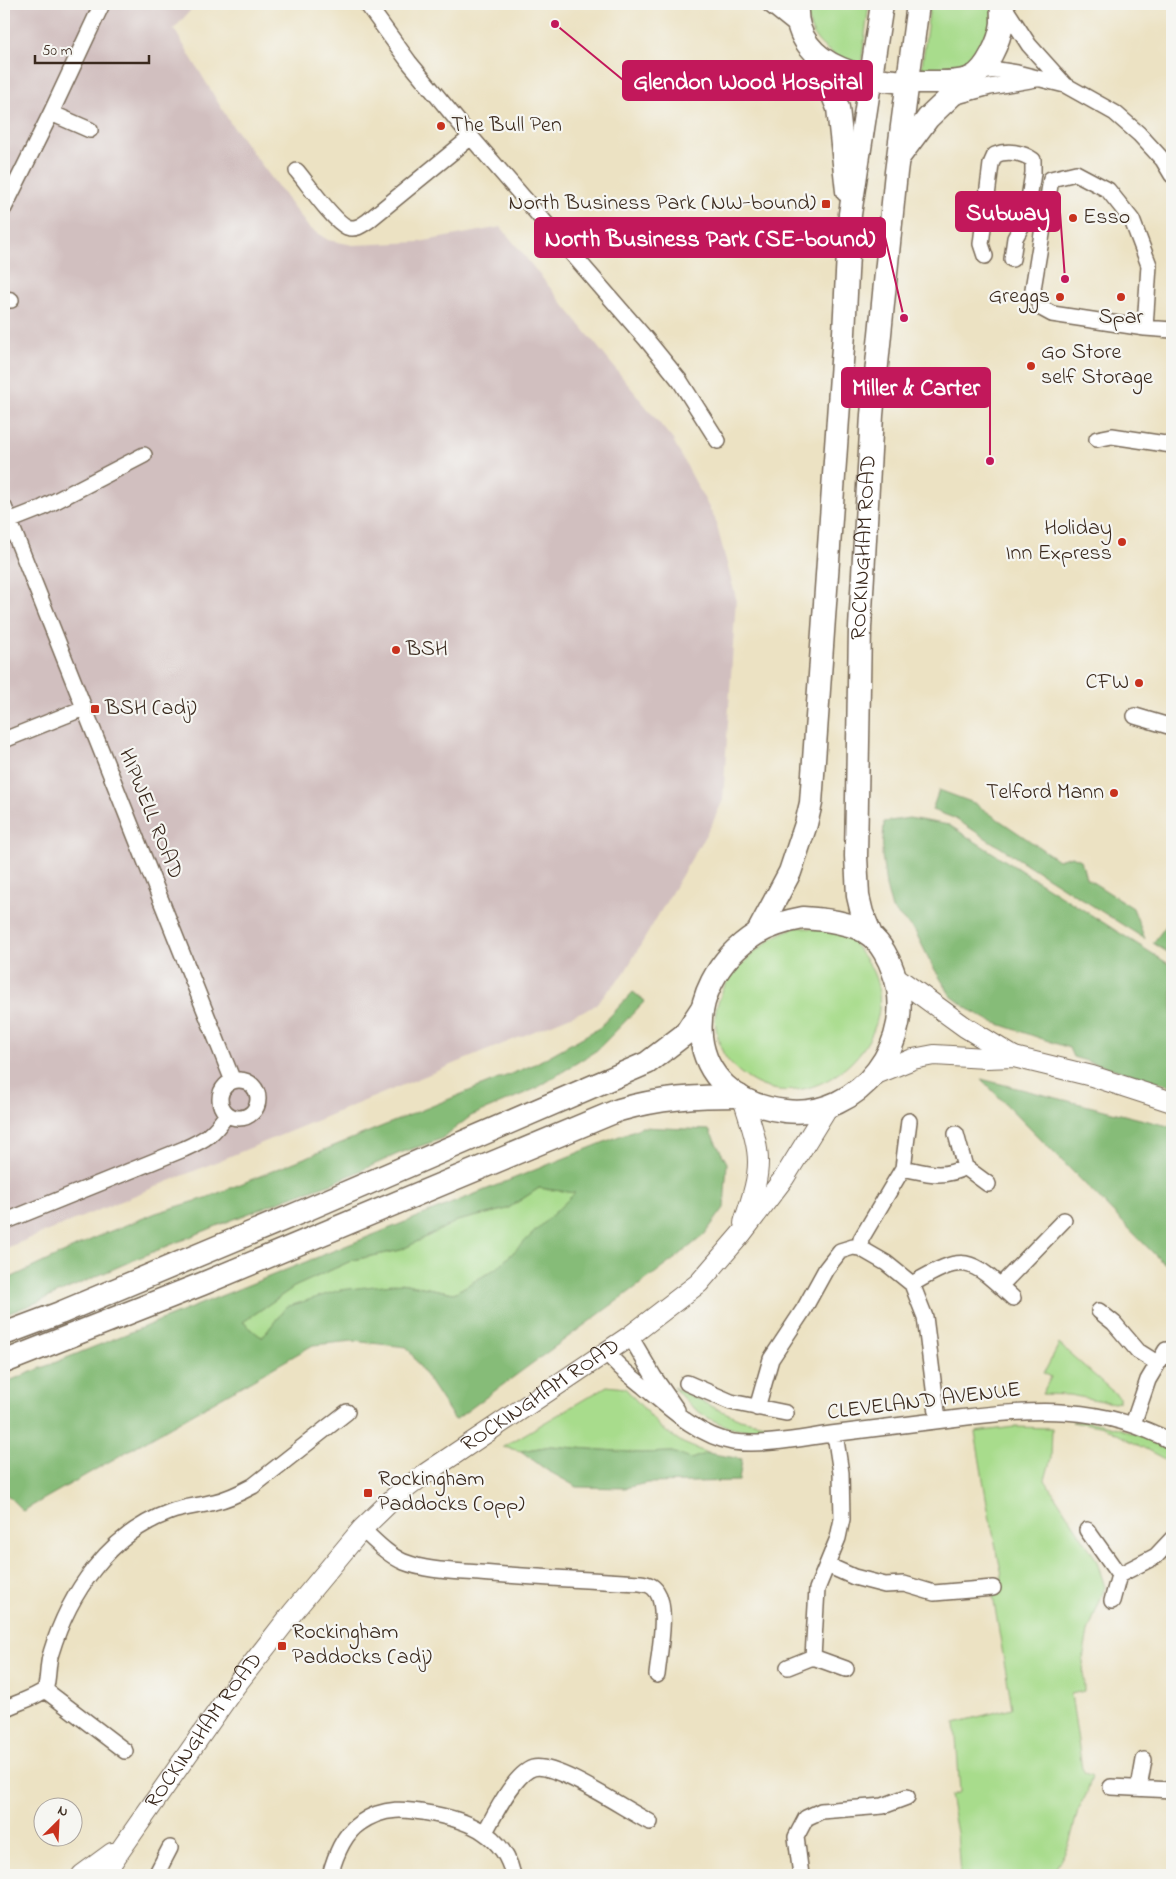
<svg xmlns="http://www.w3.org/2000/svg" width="1176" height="1879" font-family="'Indie Flower',sans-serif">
	<rect width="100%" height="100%" fill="#f6f6f2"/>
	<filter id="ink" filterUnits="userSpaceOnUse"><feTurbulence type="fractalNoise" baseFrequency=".02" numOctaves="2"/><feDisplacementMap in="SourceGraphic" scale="10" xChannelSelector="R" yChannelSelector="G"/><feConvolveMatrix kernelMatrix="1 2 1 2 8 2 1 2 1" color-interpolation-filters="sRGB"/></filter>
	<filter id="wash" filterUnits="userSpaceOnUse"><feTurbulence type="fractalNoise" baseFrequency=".0096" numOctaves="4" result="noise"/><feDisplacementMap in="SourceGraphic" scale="20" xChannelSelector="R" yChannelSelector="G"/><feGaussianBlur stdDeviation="1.12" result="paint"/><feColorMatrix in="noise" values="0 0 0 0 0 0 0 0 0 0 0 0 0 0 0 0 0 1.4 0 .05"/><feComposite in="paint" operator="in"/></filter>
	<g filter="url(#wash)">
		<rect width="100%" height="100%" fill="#ece2c3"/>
		<path fill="#d1bfbf" d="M4,4h192l-22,25 57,95 78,104 19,12 25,5 66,-3 82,-15 172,213 42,79 21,79 -13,202 -11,24 -89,151 -30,32 -589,242z"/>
		<path fill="#a8dc8c" stroke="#728355" d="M806,4h63l-8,62c-18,-6 -41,-16 -49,-35 -4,-8 -5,-19 -6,-27z
			M930,4h63l-3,30 -14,20 -9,9 -12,6 -11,4 -23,1z
			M798,927l46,5c10,13 22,26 29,40 33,70 -67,155 -131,102 -9,-7 -17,-15 -21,-26 -5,-16 -9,-33 -2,-48 2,-5 3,-10 6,-14 8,-16 39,-44 55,-52 5,-3 12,-5 18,-7z
			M539,1188l37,5 -79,75 -43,25 -53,-10 -115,24 -24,31 -19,-16 51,-35 59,-27 48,-10 56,-29 50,-12z
			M1059,1344l60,53v5l-5,1 -45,-8 -27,-1 9,-17 -7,-4z
			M607,1386l18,2 37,41 21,14 24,10 -16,6 -19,-7 -31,1 -90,-7 -30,5 -18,-4z
			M673,1387l40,20 27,12 53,11c-52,5 -86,-2 -120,-43z
			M1080,1420c37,6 60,14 92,31v12l-68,-36 -32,-6z
			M1014,1427l38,1 -1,30 -6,22 51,79 9,28 -17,45 -5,27 1,32 -13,3 11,74 3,5 7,3 -5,17 -9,17 -9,35 -17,30h-92l-3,-42 -7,-37 10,-4 -5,-69 57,-15 -19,-112 7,-8 2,-13 -13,-60 -14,-83z"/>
		<path fill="#86bc78" stroke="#60734b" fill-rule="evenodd" d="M939,790l35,13 84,57 14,-4 9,4 5,18 47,30 12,31 -191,-121 -22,-8z
			M909,818l40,7 223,141v120l-99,-29 -4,-9 -79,-27 -20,-11 -19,-14 -19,-31 -17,-34 -23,-22 -6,-23 -4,-31 2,-33z
			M1172,918v37l-19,-12z
			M633,992l12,9 -48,49 -60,38 -66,28 -30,23 -41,14 -65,29 -47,16 -69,27 -83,34 -98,43 -34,13v-34l97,-46 55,-22 50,-15 327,-133 66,-37z
			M981,1079l191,48v145z
			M642,1127l67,3 18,33 -3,45 -20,27 -27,22 -222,163 -48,-73 -54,-6 -40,4 -290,166 -19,-19v-109zM539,1188l36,5 -78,75 -43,25 -53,-10 -61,7 -54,17 -24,31 -19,-16 51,-35 59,-27 48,-10 56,-29 50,-12z
			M551,1446l90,7 31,-1 19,7 16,-6 35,6 -3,22 -92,2 -22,5 -48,-1 -32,-18 -24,-18z"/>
	</g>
	<g filter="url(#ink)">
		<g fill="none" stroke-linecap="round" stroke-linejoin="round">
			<g stroke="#796a58" stroke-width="18">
				<path id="minor" d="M367,4l42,58 62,75 175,202 34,42 38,60
					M769,4l30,24
					M1003,5l26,40 36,40
					M979,72l19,-2 19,3 48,12 50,28 24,21 24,26 9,15
					M953,97l37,-10 46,-8
					M51,113l39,17
					M297,171c11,13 36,50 50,56 8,3 14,-1 21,-6l103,-84
					M4,208l47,-95 51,-109
					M985,256l-4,-12 10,-80 4,-9c12,-5 27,-3 38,5v13l-7,45 -11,20 -3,21
					M4,299l7,1
					M1145,328l4,-63 -17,-45 -24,-30 -32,-17 -25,6 -18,110 8,19 11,6 93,14 27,2
					M1097,439l15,-3 60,9
					M4,507l229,574
					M9,521l33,-13 102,-53
					M1135,716l37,11
					M4,740l80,-32
					M220 1099a19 19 0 1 1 38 0a19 19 0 1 1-38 0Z
					M965,1167l23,17
					M903,1168c24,5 40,11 62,-1l-9,-33
					M4,1222l180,-73c22,-10 29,-14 43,-35
					M860,1248l1,-9 42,-71 6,-47
					M912,1284l13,33 13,103
					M1000,1286l64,-66
					M1099,1311l15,12 24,28 19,12
					M630,1336l24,41 23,33
					M606,1351c10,15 25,25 38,36 25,21 56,50 89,55 30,4 69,-4 98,-8 43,-5 85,-11 128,-16 76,-9 143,-14 213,24
					M687,1383l44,19 55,11
					M757,1408l14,-49 33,-50 22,-40 14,-18 13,-4 7,1 26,15 26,21c53,-31 57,-27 101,14
					M1133,1424l15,-44 18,-30
					M835,1434l6,39 1,46 -4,19 -21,51 -4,68 33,12
					M362,1529c13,12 26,26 42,33 23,9 51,9 75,11 54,4 107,7 161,10 7,1 13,2 17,9 11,16 2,63 0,83
					M1087,1530l32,45 37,-19 16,-17
					M827,1565l27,12 31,8 19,-1 30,9 59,-5
					M1112,1601l7,-26
					M788,1667l25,-10
					M45,1690l80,61
					M4,1709c14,-7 28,-10 41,-19 4,-12 2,-25 6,-37 18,-60 58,-119 119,-141 14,-5 29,-6 44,-10 14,-3 26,-9 39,-16l94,-74
					M1111,1787l61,3
					M1139,1788l5,-28
					M485,1832c9,-16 29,-58 48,-64 22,-7 94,43 117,54
					M156,1875l14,-27
					M330,1875c5,-18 13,-41 30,-52 24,-17 46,-14 73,-9 37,7 71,21 80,61
					M801,1875l-5,-38 10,-19 15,-7 62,-5 24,-9"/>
			</g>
			<g stroke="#796a58" stroke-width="22">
				<g id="major">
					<path d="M896,977l69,50 49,30"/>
					<path d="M876,1074l37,-15 21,-4 52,3 28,-1 78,19 80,26"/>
					<path d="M743,1098c6,21 15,43 15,64 0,21 -8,41 -14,61"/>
					<path d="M82,1875l30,-22"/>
					<path id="s1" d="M103,1875l133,-190 57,-73 69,-83 34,-33 29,-22 205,-138 69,-53 43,-50 42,-55 43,-70"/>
				</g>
			</g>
			<g stroke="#796a58" stroke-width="25">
				<g id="highway">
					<path d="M797,4c-5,67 78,79 129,78 12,0 34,1 45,-4 16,-8 29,-38 31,-55 0,-6 0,-13 -1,-19"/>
					<path d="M816,54l22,54 9,83"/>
					<path d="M899,157l29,-39 42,-40"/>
					<path d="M803,918c19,1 53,5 68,18 10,8 18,23 22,35 27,69 -33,149 -108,140 -105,-12 -109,-126 -29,-177 15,-9 31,-13 47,-16z"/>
					<path d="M758,932l32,-60 16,-48 5,-21 33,-470 6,-119 32,-210"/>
					<path id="s2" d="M871,935l-9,-22 -4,-17 -2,-40 4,-228 12,-213 24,-243 22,-168"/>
					<path d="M4,1334l56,-21 248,-104 339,-146 38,-29 17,-26"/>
					<path d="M4,1362l198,-78 417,-174c40,-12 79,-14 120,-14"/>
				</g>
			</g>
			<use href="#minor" stroke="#fff" stroke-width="15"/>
			<use href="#major" stroke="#fff" stroke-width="20"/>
			<use href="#highway" stroke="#fff" stroke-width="22"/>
		</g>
	</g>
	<g fill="#c8321e" stroke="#f6f6f2" stroke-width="2">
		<circle cx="441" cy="126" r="5"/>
		<rect x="821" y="199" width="10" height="10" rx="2.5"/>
		<circle cx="1073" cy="218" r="5"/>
		<circle cx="1060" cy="297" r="5"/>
		<circle cx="1121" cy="297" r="5"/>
		<circle cx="1031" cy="366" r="5"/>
		<circle cx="1122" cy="542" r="5"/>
		<circle cx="396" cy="650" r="5"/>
		<circle cx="1139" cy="683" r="5"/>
		<rect x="90" y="704" width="10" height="10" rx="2.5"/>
		<circle cx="1114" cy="793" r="5"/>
		<rect x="363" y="1488" width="10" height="10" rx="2.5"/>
		<rect x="277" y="1641" width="10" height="10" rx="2.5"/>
	</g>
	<g text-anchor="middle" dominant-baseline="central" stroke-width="4.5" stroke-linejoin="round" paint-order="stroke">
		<g font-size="22" fill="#3b2a1e" stroke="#f6f6f2" text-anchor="start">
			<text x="451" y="126">The Bull Pen</text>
			<text x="816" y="204" text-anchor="end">North Business Park (NW-bound)</text>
			<text x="1083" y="218">Esso</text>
			<text x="1050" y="297" text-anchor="end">Greggs</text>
			<text x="1121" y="318" text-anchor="middle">Spar</text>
			<text x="1041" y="353">Go Store<tspan x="1041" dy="25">self Storage</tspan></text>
			<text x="1112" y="529" text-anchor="end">Holiday<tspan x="1112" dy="25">Inn Express</tspan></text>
			<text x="406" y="650">BSH</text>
			<text x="1129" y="683" text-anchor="end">CFW</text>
			<text x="105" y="709">BSH (adj)</text>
			<text x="1104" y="793" text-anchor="end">Telford Mann</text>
			<text x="378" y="1480">Rockingham<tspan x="378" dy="25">Paddocks (opp)</tspan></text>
			<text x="292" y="1633">Rockingham<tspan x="292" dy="25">Paddocks (adj)</tspan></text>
		</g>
		<g font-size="22" fill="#3b2a1e" stroke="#f6f6f2">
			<text stroke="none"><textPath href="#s2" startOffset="390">ROCKINGHAM ROAD</textPath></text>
			<text transform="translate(150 814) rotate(68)">HIPWELL ROAD</text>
			<text stroke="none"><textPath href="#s1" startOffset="656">ROCKINGHAM ROAD</textPath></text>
			<text transform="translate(924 1402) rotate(-7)">CLEVELAND AVENUE</text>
			<text stroke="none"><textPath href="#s1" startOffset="176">ROCKINGHAM ROAD</textPath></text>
		</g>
	</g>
	<path fill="none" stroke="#c2185b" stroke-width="2" d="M555 24L623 80M1065 279L1060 212M904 318L885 237M990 461L990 387"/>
	<g fill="#c2185b" stroke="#f6f6f2" stroke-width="2">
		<circle cx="555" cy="24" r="5"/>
		<circle cx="1065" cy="279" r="5"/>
		<circle cx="904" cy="318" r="5"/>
		<circle cx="990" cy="461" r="5"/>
	</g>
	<g fill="#c2185b" stroke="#c2185b" stroke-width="2">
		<rect x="623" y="61" width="249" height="39" rx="5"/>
		<rect x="956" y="192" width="104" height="39" rx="5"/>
		<rect x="535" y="218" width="350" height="39" rx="5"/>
		<rect x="842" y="368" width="148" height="39" rx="5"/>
	</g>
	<g font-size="24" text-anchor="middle" font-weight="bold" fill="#fff">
		<text x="748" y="89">Glendon Wood Hospital</text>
		<text x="1008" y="220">Subway</text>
		<text x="710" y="246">North Business Park (SE-bound)</text>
		<text x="916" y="395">Miller &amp; Carter</text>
	</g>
	<rect width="1176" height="1879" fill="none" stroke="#f6f6f2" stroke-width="20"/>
	<g transform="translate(58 1822) rotate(24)"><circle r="24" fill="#f6f6f2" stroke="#aba49d"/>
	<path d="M0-4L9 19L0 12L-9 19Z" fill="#c8321e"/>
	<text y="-8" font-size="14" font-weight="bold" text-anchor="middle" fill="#3b2a1e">N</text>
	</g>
	<path d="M35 55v8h114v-8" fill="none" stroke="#3b2a1e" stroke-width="2.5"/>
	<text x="42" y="55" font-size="15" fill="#3b2a1e" stroke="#f6f6f2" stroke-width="4" paint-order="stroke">50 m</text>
</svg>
